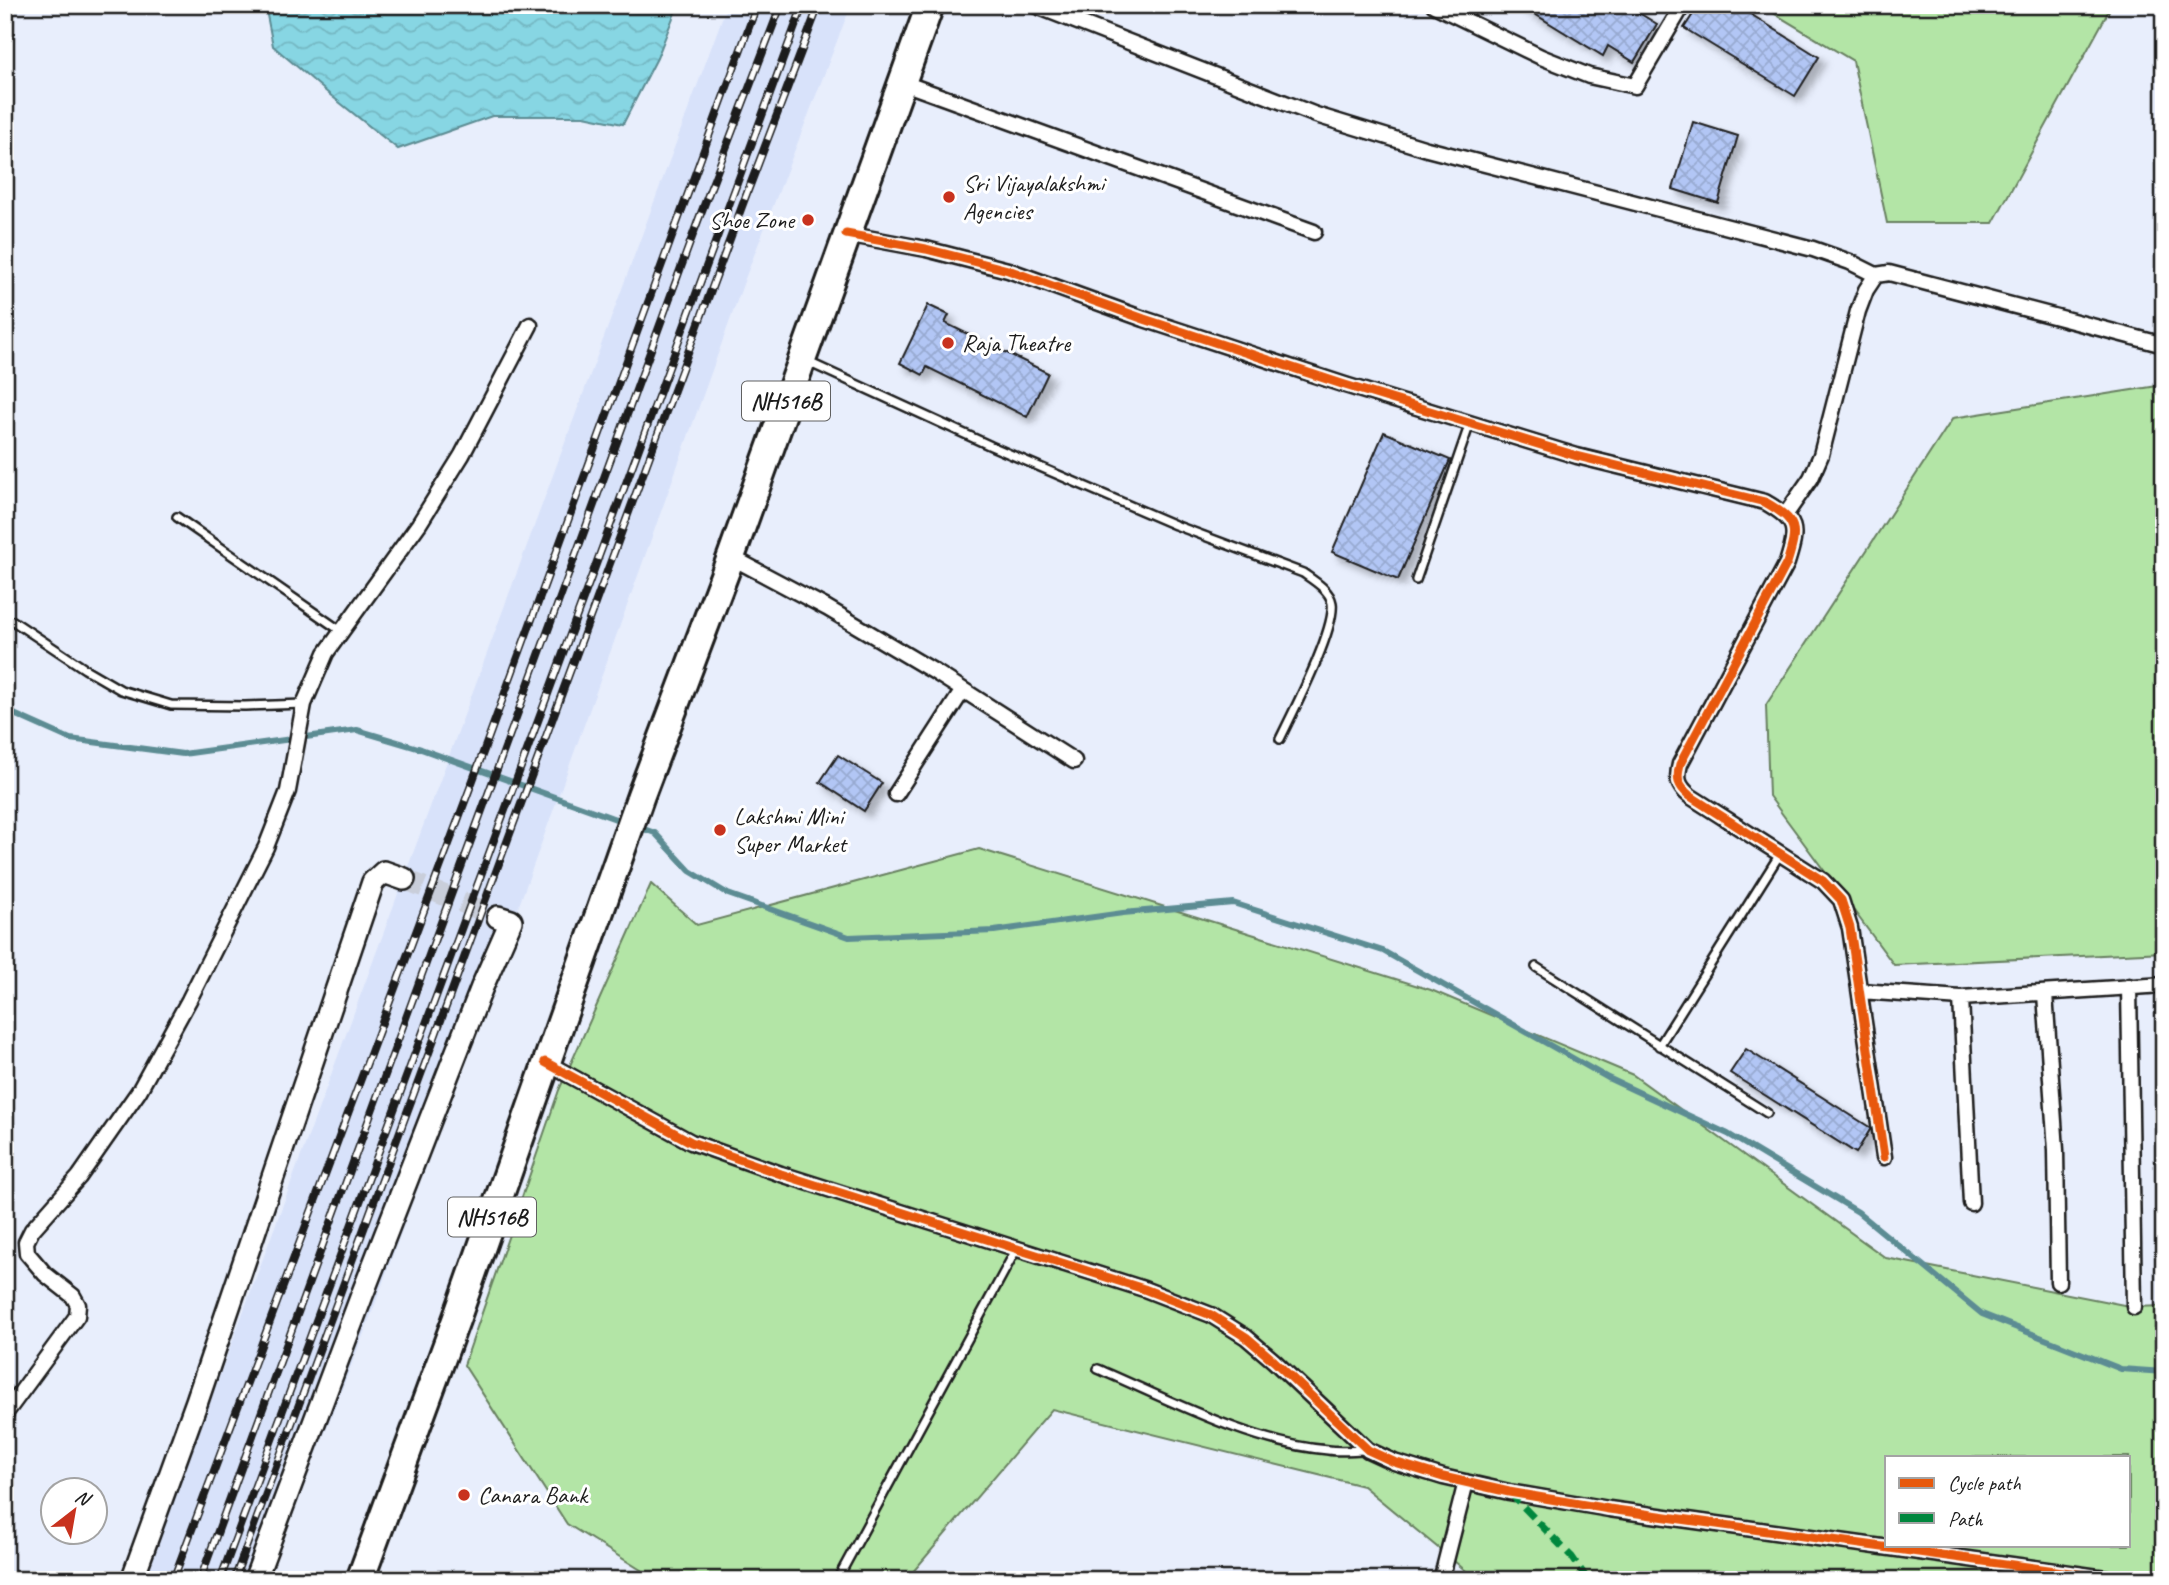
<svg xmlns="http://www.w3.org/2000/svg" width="2169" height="1585" font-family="Caveat,sans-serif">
	<defs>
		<pattern id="water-waves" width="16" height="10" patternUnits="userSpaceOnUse" patternTransform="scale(1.75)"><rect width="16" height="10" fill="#87d6e3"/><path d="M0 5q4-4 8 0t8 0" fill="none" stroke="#74b7c2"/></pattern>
		<pattern id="building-cross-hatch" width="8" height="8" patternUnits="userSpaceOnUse" patternTransform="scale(1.75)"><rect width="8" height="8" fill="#b2c6f5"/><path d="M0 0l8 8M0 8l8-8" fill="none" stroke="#98aad1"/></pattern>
		<filter id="shadow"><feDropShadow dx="6" dy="6" stdDeviation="3.5" flood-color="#0004"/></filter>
	</defs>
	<rect width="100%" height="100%" fill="#e8eefc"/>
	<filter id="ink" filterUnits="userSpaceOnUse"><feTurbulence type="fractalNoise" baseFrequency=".0143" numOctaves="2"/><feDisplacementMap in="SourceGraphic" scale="14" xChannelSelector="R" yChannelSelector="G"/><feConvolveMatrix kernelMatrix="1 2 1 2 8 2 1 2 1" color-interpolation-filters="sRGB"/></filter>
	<g filter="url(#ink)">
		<path fill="#d8e2fa" d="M727,5h124l-105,271 -373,1034 -106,270h-123z"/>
		<path fill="#b3e5a6" stroke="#688061" stroke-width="2" fill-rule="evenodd" d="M1760,5h352l-119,218h-106l-34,-162z
			M2164,385v567l-270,13 -125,-169 -3,-91 187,-287z
			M979,849l452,141 202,85 253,183 248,49 30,-1v274h-687l-114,-94 -311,-77 -146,171h-249l-90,-56 -103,-159 95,-275 92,-206 46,41zM1887,1457h242v88h-242z"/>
		<path fill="url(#water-waves)" stroke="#5c8c93" stroke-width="2" d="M265,5h413l-21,53 -34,66 -39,-8h-92l-94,33 -69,-55 -56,-48z"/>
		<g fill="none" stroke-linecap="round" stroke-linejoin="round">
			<path stroke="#5c8c93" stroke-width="6" d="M5,710l65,29 113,15 174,-24 64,19 203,73
				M638,827l17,6 35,38 38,23 121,43 145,-6 129,-18 110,-10 150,48 225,127 120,56 130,78 124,102 139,55 43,3"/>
		</g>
		<path fill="url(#building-cross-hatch)" stroke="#1c1c1c" stroke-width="2" filter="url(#shadow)" d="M1520,5h106l31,19 -23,38 -26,-16 -5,10z
			M1699,5h37l83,52 -24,39 -111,-68z
			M1693,122l45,14 -20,67 -45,-14z
			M928,305l21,10 -4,8 103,50 -21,44 -100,-50 -4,8 -23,-12z
			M1384,432l66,28 -52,120 -66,-28z
			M838,755l44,28 -18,28 -44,-29z
			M1746,1049l125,79 -15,25 -126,-80z"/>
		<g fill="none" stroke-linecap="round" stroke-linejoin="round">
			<path stroke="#c9ceda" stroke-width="21" stroke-dasharray="21 10" stroke-linecap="butt" d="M404,879l94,38"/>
			<g stroke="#1c1c1c" stroke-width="12">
				<path id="lane" d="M808,362l183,84 184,79 128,48c10,7 27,17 29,30 4,26 -39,109 -52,136
					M177,517l164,114
					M1416,580l54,-157
					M13,621l72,48 36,21 50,15 74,1 59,-2
					M1536,967l231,146
					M1659,1046l121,-192
					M1098,1369c70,30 154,75 230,81 12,2 26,0 38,0
					M837,1580l180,-332"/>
			</g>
			<g stroke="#1c1c1c" stroke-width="19">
				<path id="street" d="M1034,5l282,110 111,34 386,100 37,13 26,13
					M1434,5l107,52 48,19 46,10 48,-81
					M901,82l413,150
					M846,234l80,15 82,21 136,49 201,66 232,71 188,46c33,19 33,26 22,61l-107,201c-4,15 -2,22 10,32l133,85 18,19 9,28 34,229
					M1786,514l25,-36 10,-23 37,-144 8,-21 10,-15 13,-2 275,72
					M731,557l96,51 108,64 139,89
					M896,794l67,-104
					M2129,986l5,321
					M1860,991l101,7 203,-13
					M2045,994l11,156 2,132
					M1961,998l10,205
					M545,1062l146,80 90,32 363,115 67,26 35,22 28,24 94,89 26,12 49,15 66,15 100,17 511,71
					M5,1414l72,-98 1,-11 -5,-9 -28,-22 -18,-21 -1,-11 6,-12 47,-53 60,-86 50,-91 77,-153 22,-56 16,-87 22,-51 93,-129 43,-69 68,-130
					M1441,1580l25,-98"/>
			</g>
			<g stroke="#1c1c1c" stroke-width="26">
				<path id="secondary" d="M132,1580l65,-179 176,-519 11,-10 20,7
					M255,1580l107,-285 120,-308 29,-66 -13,-4"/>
			</g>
			<g stroke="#1c1c1c" stroke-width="32">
				<path id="highway" d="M360,1580l96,-260 185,-525 90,-238 199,-552"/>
			</g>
			<use href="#lane" stroke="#fff" stroke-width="7"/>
			<use href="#street" stroke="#fff" stroke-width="14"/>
			<use href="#secondary" stroke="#fff" stroke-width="21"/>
			<use href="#highway" stroke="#fff" stroke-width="26"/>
			<g stroke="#1c1c1c" stroke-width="8">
				<path id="rail" d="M173,1580l300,-800 284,-775
					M200,1580l498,-1359 83,-216
					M220,1580l583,-1575
					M234,1580l510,-1379 75,-196"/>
			</g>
			<use href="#rail" stroke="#fff" stroke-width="5" stroke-dasharray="16" stroke-linecap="butt"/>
			<path stroke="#00873e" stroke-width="7" stroke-dasharray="14 7" stroke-linecap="butt" d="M1509,1492l63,65 16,23"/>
			<g stroke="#fff" stroke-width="13">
				<path id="cycleway" d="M846,234l80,15 82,21 136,49 201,66 232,71 188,46c33,19 33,26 22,61l-107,201c-4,15 -2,22 10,32l133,85 18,19 9,28 34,229
					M545,1062l146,80 90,32 363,115 67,26 35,22 28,24 94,89 26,12 49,15 66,15 100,17 511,71"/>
			</g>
			<use href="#cycleway" stroke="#e8590c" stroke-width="9"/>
		</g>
	</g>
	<g fill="#c8321e" stroke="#fff" stroke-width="2.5">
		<circle cx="949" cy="197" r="7"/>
		<circle cx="808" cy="220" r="7"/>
		<circle cx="948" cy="343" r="7"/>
		<circle cx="720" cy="830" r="7"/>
		<circle cx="464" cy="1495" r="7"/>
	</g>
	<g text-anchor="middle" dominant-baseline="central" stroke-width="6" stroke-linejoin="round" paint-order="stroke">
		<g fill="#fff" stroke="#606060" stroke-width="2">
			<rect x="742" y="381.5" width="88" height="39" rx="5"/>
			<rect x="448" y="1197.5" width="88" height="39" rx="5"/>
		</g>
		<g font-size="23" font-weight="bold" fill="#1c1c1c">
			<text x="786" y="401">NH516B</text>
			<text x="492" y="1217">NH516B</text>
		</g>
		<g font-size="24" fill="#1c1c1c" stroke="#fff" text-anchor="start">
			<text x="963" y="183">Sri Vijayalakshmi<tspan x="963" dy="28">Agencies</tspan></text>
			<text x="794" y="220" text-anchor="end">Shoe Zone</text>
			<text x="962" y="343">Raja Theatre</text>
			<text x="734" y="816">Lakshmi Mini<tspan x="734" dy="28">Super Market</tspan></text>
			<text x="478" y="1495">Canara Bank</text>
		</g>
	</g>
	<rect width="2169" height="1585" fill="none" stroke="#fff" stroke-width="28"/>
	<rect x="14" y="14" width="2141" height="1557" fill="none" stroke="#1c1c1c" stroke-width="2.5" filter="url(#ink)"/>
	<rect x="1885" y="1456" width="245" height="91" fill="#ffffff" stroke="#a4a4a4" stroke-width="2"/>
	<rect x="1899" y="1478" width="35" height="10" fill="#e8590c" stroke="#a4a4a4" stroke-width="2"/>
	<text x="1948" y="1490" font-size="21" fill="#1c1c1c">Cycle path</text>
	<rect x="1899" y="1513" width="35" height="10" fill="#00873e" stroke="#a4a4a4" stroke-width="2"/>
	<text x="1948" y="1526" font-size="21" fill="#1c1c1c">Path</text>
	<g transform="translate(74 1511) rotate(31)"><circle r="33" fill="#ffffff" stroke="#a4a4a4" stroke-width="2"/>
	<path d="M0-5L12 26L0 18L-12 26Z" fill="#c8321e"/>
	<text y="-10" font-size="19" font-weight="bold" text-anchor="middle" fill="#1c1c1c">N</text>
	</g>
</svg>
